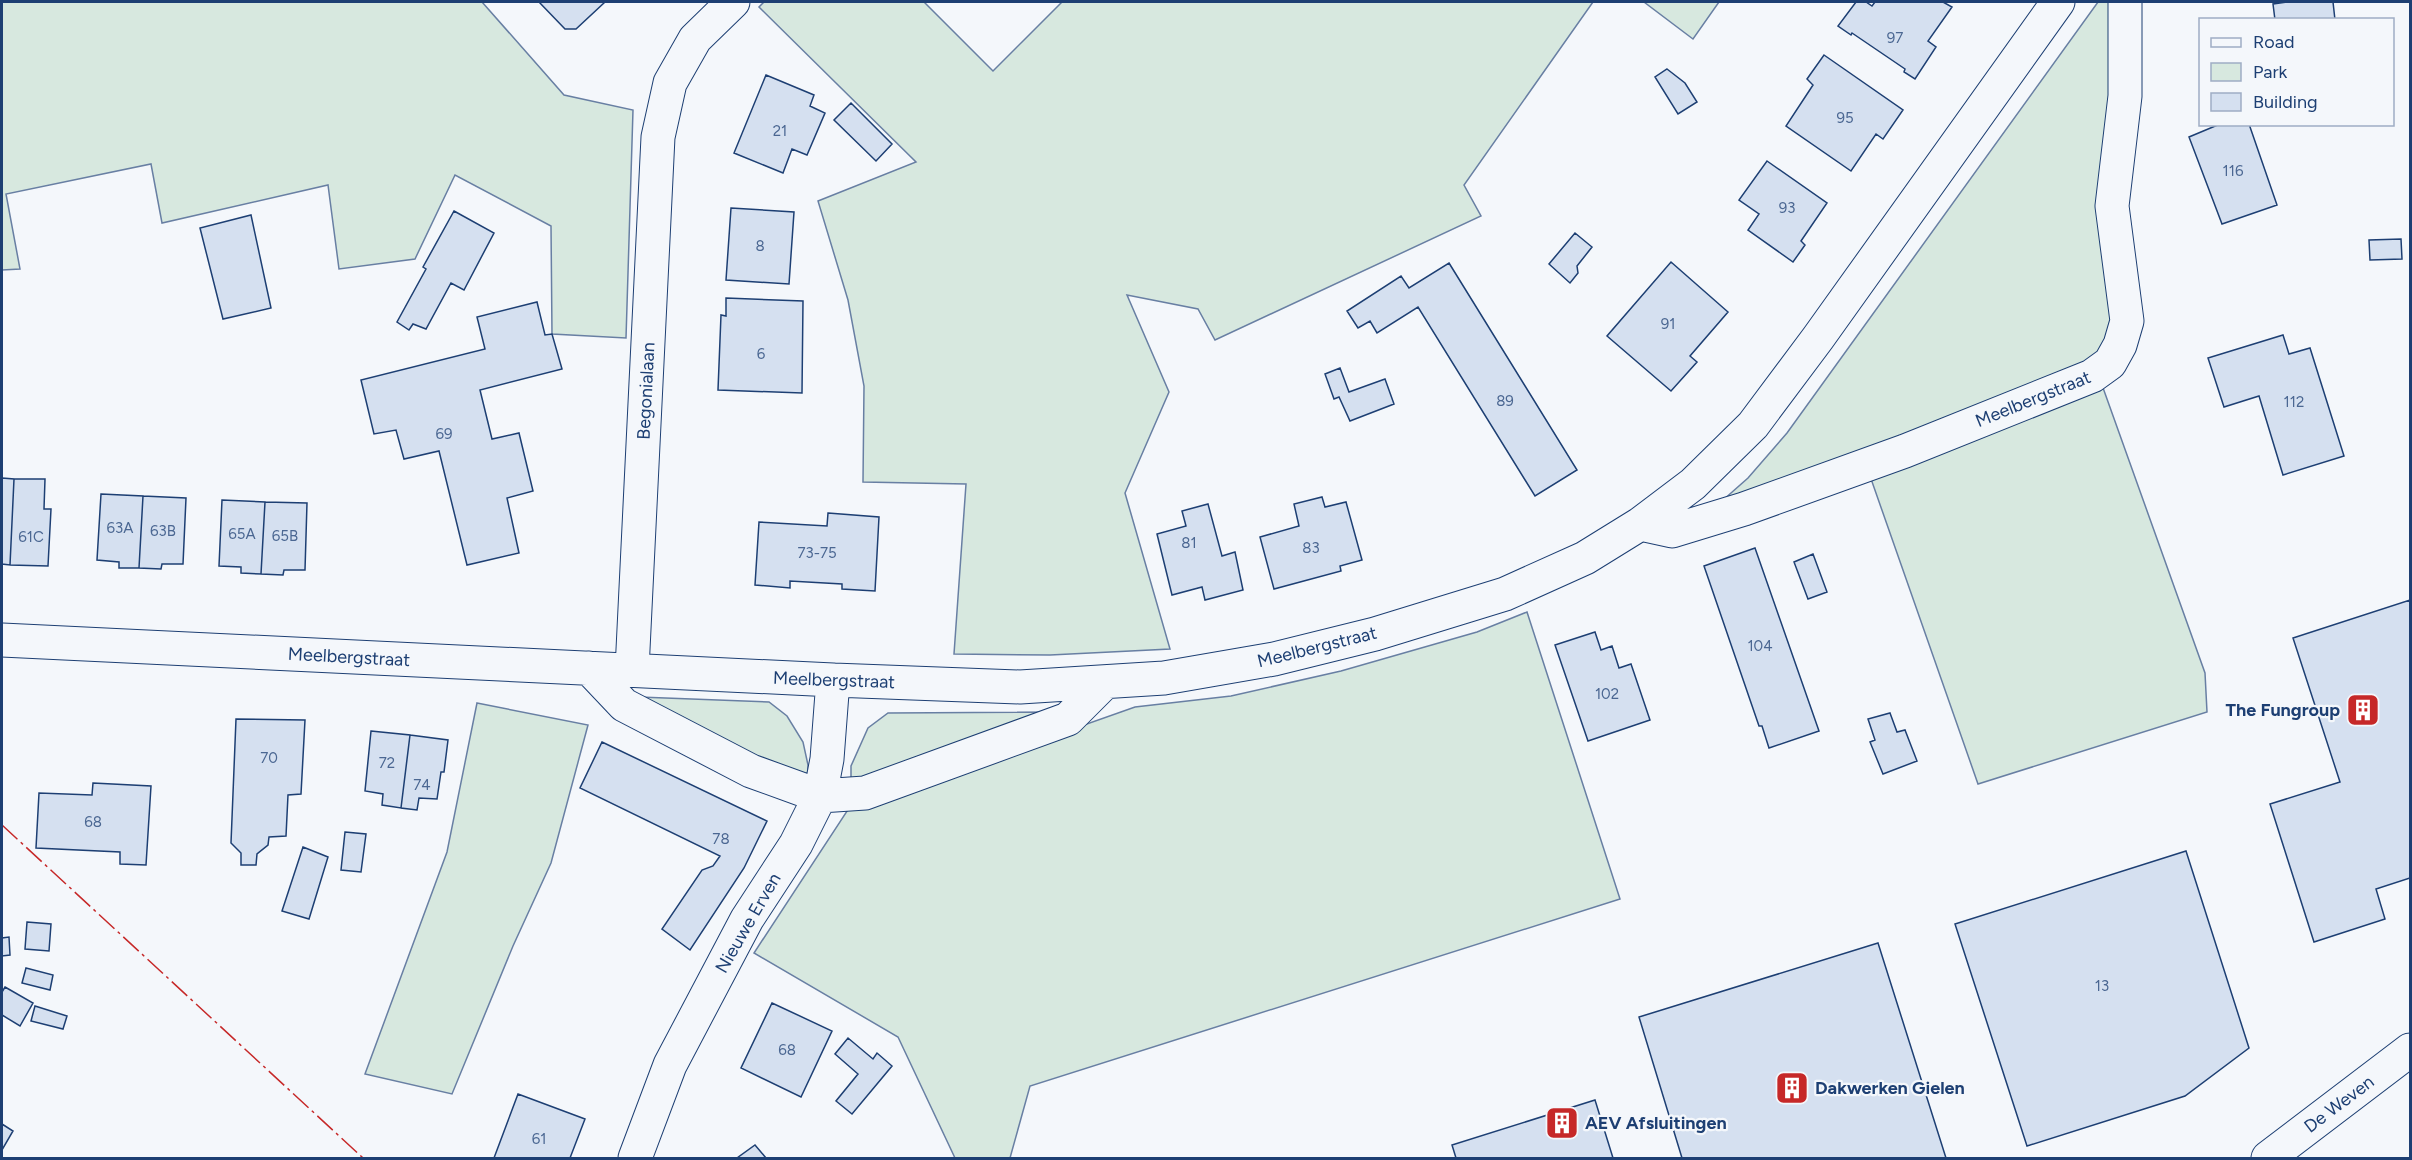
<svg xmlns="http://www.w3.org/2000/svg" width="2412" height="1160" font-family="Figtree,sans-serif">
	<rect width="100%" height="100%" fill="#f4f7fb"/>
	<path fill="#d7e8df" stroke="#687fa3" stroke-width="1.5" d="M2,2h480l82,93 69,15 -7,228 -74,-4 -1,-108 -96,-51 -40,84 -76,10 -11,-84 -166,38 -11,-59 -145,30 14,75 -18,1z
		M764,2h160l69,69 69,-69h531l-129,183 17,31 -266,124 -17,-31 -71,-14 42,97 -44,101 45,156 -120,6 -96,-1 12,-170 -103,-2 1,-96 -16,-86 -30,-99 98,-39 -157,-155z
		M1644,2h75l-26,37z
		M2098,2h15l3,315 -18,43 -384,148 34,-30 39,-45z
		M2102,385l103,288 2,39 -229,72 -108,-308z
		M1527,612l93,287 -590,187 -20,72h-55l-57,-121 -144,-84 95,-145 286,-101 96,-11 110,-25 136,-39z
		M639,697l130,5 18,14 16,26 5,23 -1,18z
		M477,703l111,22 -37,138 -38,83 -61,148 -87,-20 82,-222z
		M1054,712l-203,74v-20l17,-38 20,-15z"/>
	<path fill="#d5e0f0" stroke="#1d3f73" stroke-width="1.5" d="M539,2h66l-29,27h-11z
		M1856,2h10l6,4 3,-4h68l9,5 -24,34 8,6 -21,32 -11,-7 1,-3 -53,-36 -1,2 -13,-9z
		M2287,2h46l2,18h-60l-2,-16z
		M1824,55l79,55 -20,29 -7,-5 -25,37 -65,-45 27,-41 -6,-6z
		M1667,69l18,14 12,19 -19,12 -23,-37z
		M766,75l48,20 -4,11 15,7 -18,42 -15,-6 -9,24 -49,-20z
		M851,103l41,41 -16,17 -42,-41z
		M2220,124h29l28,81 -55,19 -33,-87z
		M1767,161l60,42 -26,38 4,4 -12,17 -45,-32 11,-16 -20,-14z
		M731,208l63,4 -5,72 -63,-4z
		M454,211l40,22 -30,57 -13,-7 -25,46 -13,-5 -4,6 -12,-8 29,-53 -3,-2z
		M251,215l20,93 -48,11 -23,-91z
		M1575,233l17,14 -15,19 1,7 -8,10 -21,-19z
		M2401,239l1,20 -32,1 -1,-20z
		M1671,262l57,50 -38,44 7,6 -26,29 -64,-55z
		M1449,263l128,207 -42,26 -117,-189 -41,26 -7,-12 -12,7 -11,-17 54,-35 8,12z
		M726,298l77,3 -1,92 -84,-3 3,-75 5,1z
		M537,302l8,33 7,-1 10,35 -82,21 12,49 27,-6 14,58 -26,7 12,55 -52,12 -28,-114 -35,8 -8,-29 -22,4 -13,-54 124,-31 -8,-32z
		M2283,335l6,19 21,-6 34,108 -61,19 -24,-79 -35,11 -16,-49z
		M1340,368l9,24 36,-13 9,25 -44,17 -11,-24 -5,2 -9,-25z
		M2,478l12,1 -4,86 -8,-1z
		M14,479h31l-1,30h7l-3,57 -38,-1z
		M101,494l42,2 -4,72h-20v-6l-22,-2z
		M143,496l43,2 -3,66h-21l-1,5 -22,-1z
		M1322,497l3,10 21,-5 16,58 -22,6 1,5 -67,18 -14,-52 39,-11 -5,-22z
		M222,500l43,2 -4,72 -20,-1v-6l-22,-1z
		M265,502l42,1 -2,67h-21l-1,5 -22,-1z
		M1208,504l14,52 13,-4 8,38 -38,10 -3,-13 -30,8 -15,-61 29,-8 -4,-15z
		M828,513l51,4 -4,74 -33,-2v-5l-52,-3v7l-35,-3 4,-63 68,4z
		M1755,548l64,183 -50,17 -7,-22h-3l-55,-160z
		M1813,554l14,38 -19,7 -14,-37z
		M2410,600v278l-34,11 9,30 -71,23 -44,-138 70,-22 -47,-144z
		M1595,632l6,18 11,-4 7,22 12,-4 19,56 -62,21 -33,-96z
		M1890,713l7,19 8,-2 12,31 -34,13 -13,-32 5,-2 -7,-21z
		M236,719l69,1 -4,74 -13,1 -2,41 -17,1 -1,8 -11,9 -1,11h-15v-12l-10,-10z
		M371,731l39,4 -9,73 -19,-3 1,-11 -18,-3z
		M410,735l38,5 -4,32h-3l-4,27 -18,-1 -2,12 -16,-2z
		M602,742l165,79 -23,47 -54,82 -28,-21 40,-59 11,-4 7,-10 -140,-68z
		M93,783l58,3 -5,79 -26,-1v-12l-84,-4 3,-55 53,2z
		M345,832l21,2 -5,38 -20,-2z
		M303,847l25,10 -19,62 -27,-8z
		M2186,851l63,197 -64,48 -158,50 -72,-222z
		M27,922l24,2 -2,27 -24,-2z
		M9,937l1,18 -8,1v-18z
		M1878,943l68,215h-264l-43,-141z
		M26,968l27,7 -3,15 -28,-7z
		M5,987l28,16 -13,23 -18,-11v-23z
		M772,1003l60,28 -31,66 -60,-29z
		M35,1006l32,10 -4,13 -32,-8z
		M848,1038l25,21 4,-6 15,13 -40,48 -16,-13 22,-27 -23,-20z
		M518,1094l67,25 -15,39h-76z
		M1595,1100l18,58h-157l-4,-13z
		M2,1124l11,7 -11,19z
		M755,1145l11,13h-29z"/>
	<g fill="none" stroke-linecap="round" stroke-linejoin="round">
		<g stroke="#1d3f73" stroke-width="35">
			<path id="minor" d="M1640,524l32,7 72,-22 161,-58 187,-75 18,-13 10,-18 7,-24 -15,-115 13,-110v-94
				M2,640l831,40 187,7 144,-9 110,-19 101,-25 130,-40 80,-36 55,-34 53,-40 60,-59 65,-87 240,-336
				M589,668l35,37 127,66 69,25 45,-3 203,-74 37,-37
				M632,670l26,-533 12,-54 25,-44 38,-37
				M635,1158l35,-93 77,-146 49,-75 24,-48 7,-37 6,-79
				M2268,1158l142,-108"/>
		</g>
		<use href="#minor" stroke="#f4f7fb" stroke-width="33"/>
		<path stroke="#c62828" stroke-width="1.5" stroke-dasharray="21 4.5 3 4.5" stroke-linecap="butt" d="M2,825l361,333"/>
	</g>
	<defs>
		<g id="building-square" transform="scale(1.725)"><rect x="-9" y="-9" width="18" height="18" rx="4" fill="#c62828" stroke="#f4f7fb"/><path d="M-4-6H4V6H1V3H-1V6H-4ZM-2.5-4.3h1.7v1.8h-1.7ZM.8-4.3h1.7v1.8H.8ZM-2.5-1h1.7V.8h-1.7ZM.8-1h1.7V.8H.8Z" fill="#fff"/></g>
	</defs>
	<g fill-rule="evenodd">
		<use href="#building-square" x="2363" y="710"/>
		<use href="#building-square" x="1792" y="1088"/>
		<use href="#building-square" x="1562" y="1123"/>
	</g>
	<g text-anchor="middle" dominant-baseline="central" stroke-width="4.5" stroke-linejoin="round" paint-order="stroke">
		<g font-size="15" fill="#4b6792">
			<text x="1895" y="38">97</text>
			<text x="1845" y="118">95</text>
			<text x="780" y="131">21</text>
			<text x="2233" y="171">116</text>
			<text x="1787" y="208">93</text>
			<text x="760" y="246">8</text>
			<text x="1668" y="324">91</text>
			<text x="761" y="354">6</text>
			<text x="1505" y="401">89</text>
			<text x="2294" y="402">112</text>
			<text x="444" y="434">69</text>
			<text x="120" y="528">63A</text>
			<text x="163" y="531">63B</text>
			<text x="242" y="534">65A</text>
			<text x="285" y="536">65B</text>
			<text x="31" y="537">61C</text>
			<text x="1189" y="543">81</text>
			<text x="1311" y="548">83</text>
			<text x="817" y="553">73-75</text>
			<text x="1760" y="646">104</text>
			<text x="1607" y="694">102</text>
			<text x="269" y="758">70</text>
			<text x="387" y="763">72</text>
			<text x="422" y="785">74</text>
			<text x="93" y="822">68</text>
			<text x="721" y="839">78</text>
			<text x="2102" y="986">13</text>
			<text x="787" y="1050">68</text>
			<text x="539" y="1139">61</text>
		</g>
		<g font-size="18" fill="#1d3f73" stroke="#f4f7fb">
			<text transform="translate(646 391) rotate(-87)">Begonialaan</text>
			<text transform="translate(2033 399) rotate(-22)">Meelbergstraat</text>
			<text transform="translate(1317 647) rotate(-14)">Meelbergstraat</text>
			<text transform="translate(349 657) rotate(3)">Meelbergstraat</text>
			<text transform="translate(834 680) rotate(2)">Meelbergstraat</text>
			<text transform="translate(748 923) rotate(-60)">Nieuwe Erven</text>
			<text transform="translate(2339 1104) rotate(-37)">De Weven</text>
		</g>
		<g font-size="18" font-weight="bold" fill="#1d3f73" stroke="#f4f7fb" text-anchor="start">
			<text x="2340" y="710" text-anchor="end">The Fungroup</text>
			<text x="1815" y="1088">Dakwerken Gielen</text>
			<text x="1585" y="1123">AEV Afsluitingen</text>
		</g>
	</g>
	<rect width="2412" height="1160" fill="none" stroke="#1d3f73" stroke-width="6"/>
	<rect x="2199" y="18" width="195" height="108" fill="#f4f7fb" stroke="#9eadc5" stroke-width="1.5"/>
	<rect x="2211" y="38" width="30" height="9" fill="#f4f7fb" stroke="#9eadc5" stroke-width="1.5"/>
	<text x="2253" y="48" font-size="18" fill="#1d3f73">Road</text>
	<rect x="2211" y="63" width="30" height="18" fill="#d7e8df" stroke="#9eadc5" stroke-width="1.5"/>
	<text x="2253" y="78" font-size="18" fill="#1d3f73">Park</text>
	<rect x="2211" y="93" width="30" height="18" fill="#d5e0f0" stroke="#9eadc5" stroke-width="1.5"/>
	<text x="2253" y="108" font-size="18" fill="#1d3f73">Building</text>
</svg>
